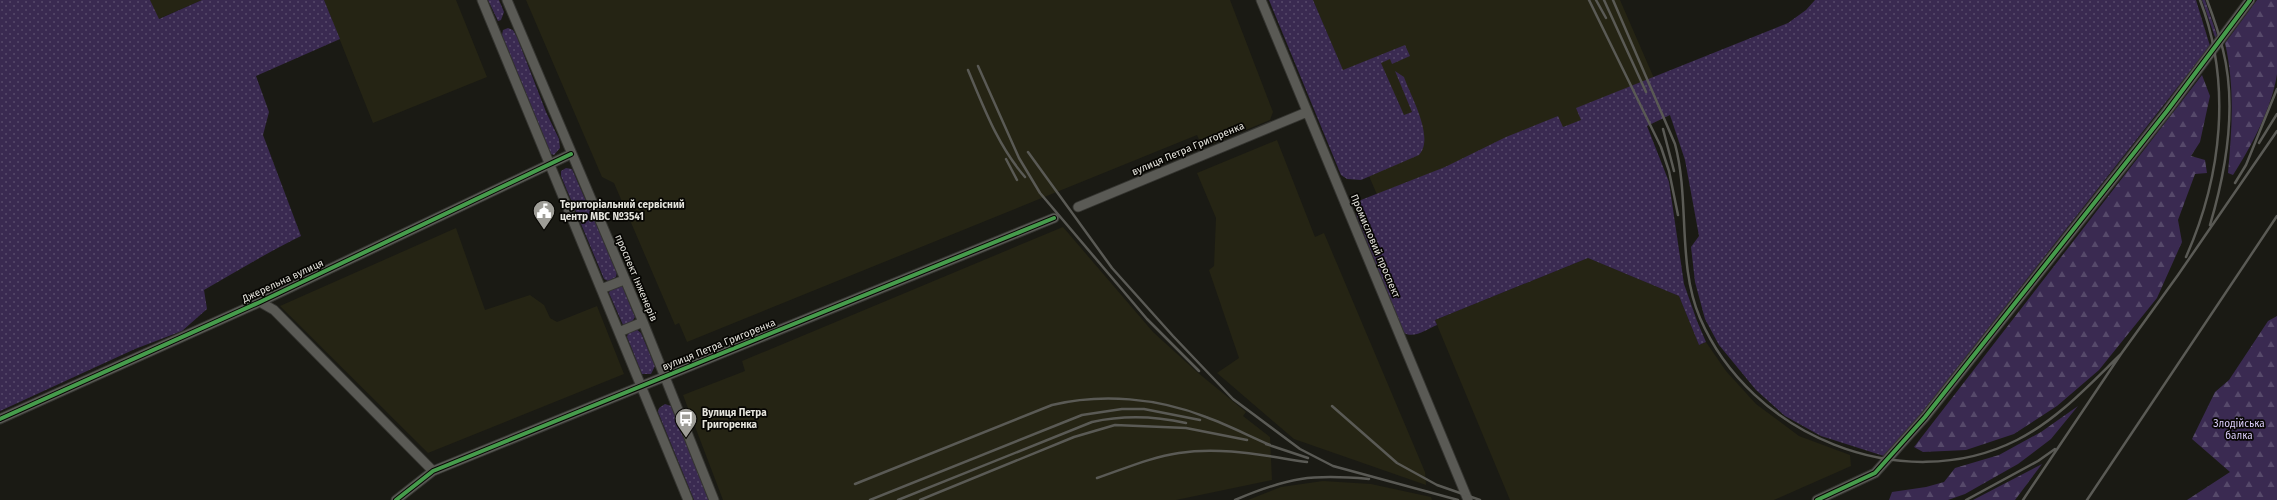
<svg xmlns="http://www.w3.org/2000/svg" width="2277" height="500" font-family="'Fira Sans',sans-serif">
	<defs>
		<pattern id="grass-dots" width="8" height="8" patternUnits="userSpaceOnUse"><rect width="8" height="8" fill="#3a2a51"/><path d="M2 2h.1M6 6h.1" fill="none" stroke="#56496a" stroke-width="1.8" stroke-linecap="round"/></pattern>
		<pattern id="forest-firs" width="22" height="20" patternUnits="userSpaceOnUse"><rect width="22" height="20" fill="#3a2a51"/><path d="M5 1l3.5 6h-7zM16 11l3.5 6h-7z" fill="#56496a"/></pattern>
	</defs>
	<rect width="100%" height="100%" fill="#1a1a14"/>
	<path fill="#252414" d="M150,0h52l-44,19z
		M324,0h132l31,77 -114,46z
		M526,0h704l43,112 -3,8 -63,26 -6,-2 -4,-9 -510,207 -8,-19 -4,2 -61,-142 -12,-6z
		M1313,0h307l50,115 -56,27 -236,55 -9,-21 9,-22z
		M1277,140l38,97 9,-4 101,239 1,13 -132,-46 -77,-66 22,-15 -30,-88 5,-4 2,-48 -19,-45z
		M1063,227l90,105 44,40 49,40 -3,4 27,21 2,43 -96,20h-453l-40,-105 62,-24 -3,-10z
		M456,228l29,82 45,-15 14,10 6,13 7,4 40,-16 27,68 -196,79 -148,-147z
		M1588,258l91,38 20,49 7,-3 20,29 30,33 43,32 51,19 1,11 -77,34h-264l-75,-180z
		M1323,481l48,3 60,13 1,3h-184l33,-13z"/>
	<path fill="url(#grass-dots)" d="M0,0h150l9,19 43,-19h122l16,39 -84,37 13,36 -6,23 38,101c-33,16 -65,36 -97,54l3,19 -25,22 -47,18 -135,62z
		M488,0h11l5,12 -3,8 -3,1z
		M1269,0h44l30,70 62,-25 5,11 -18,8 -2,-5 -9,4 23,52 8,-3 -17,-41 9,6c7,20 31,61 15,78l-58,25 -14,-1 -6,-4z
		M1815,0h381l14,46 -323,411 -66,-21 -36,-20 -29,-26 -37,-45 -14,-26 -10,-37 -4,-35 8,-11 -14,-76 -15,-45 -23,11 22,56 15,102 13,37 9,21 -7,3 -20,-49 -91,-38 -153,62 2,5c-10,4 -24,15 -34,7l-47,-118v-6l5,-8 84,-33 61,-30 52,-21 5,11 18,-7 -5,-12 212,-85 18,-13z
		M2202,0h3l13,38 -2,2z
		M508,28l5,2 4,7 29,75 13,27 1,9 -6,7 -3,-1 -49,-119 1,-5z
		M566,168l6,1 45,103 -1,5 -8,4 -4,-2 -43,-103v-5z
		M622,285l13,32 -3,5 -9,3 -14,-32 1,-3z
		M636,329l5,4 14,33 -4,8h-9l-15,-37 1,-4z
		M665,404l6,2 38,94h-15l-36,-88 1,-4z"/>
	<path fill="url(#forest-firs)" d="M2257,0h20c0,24 0,51 0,74 -5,34 -26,73 -44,101l-5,-2c4,-46 7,-85 -3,-130z
		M2202,75l8,21 -10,46 -9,14 14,4 2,13 -12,1 -17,46 4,22 -25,56 -58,72 -42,36 -43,28 -48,16 -43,2 -9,-5z
		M2277,316v184h-90l43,-28 -38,-33 23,-47 14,-12 39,-59z
		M2078,406l-27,33 -33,25 -53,30 -17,6h-59l3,-8 34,-5 18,-5 11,-14 44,-13 42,-23z
		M2042,464l-27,36h-42z"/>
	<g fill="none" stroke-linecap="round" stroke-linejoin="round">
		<g stroke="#353531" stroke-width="11">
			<path id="minor" d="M482,0l206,500
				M507,0l136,322 71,178
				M1261,0l207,500
				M1078,207l229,-95
				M601,289l23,-9
				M260,302l14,8 159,161
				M619,332l24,-10
				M0,419l260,-117 311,-148
				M396,500l37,-29 621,-253
				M1817,500l58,-27 50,-56 242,-306 83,-111"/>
		</g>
		<use href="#minor" stroke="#5a5a55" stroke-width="9"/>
		<path stroke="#5a5a55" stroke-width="2.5" d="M1589,0l72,147 8,24 9,44
			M1596,0l10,18
			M1604,0l42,92
			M1613,0l62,144c15,56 2,121 25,174 50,117 202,180 317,122 40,-20 72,-55 104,-86
			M2207,0c6,16 12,33 16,50 14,56 3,121 -13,175
			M978,66l41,92 21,35 107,126 52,52
			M968,70c16,38 30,76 57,107
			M1663,129l11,42
			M2259,143l18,-29
			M1028,152l84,116 61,68 60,63 67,50 33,17 125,34
			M1006,159l11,21
			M2235,183l11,-18 31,-76
			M2186,257c36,-81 46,-174 14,-257
			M1332,406l65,57 40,22 43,15
			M1266,444l42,14
			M1097,478c27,-9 54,-21 82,-25 43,-7 86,3 128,9
			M855,484l197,-79c50,-12 106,-7 154,12 22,8 43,19 64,28
			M870,500l212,-85 40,-6h22l56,11
			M898,500l194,-78c32,-7 62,-6 94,1
			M920,500l154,-63 41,-12 71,3 61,12
			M1235,500c54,-23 77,-26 134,-21
			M1966,500l72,-39 17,-12
			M2023,500l98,-146 57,-79 99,-144
			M2087,500l190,-284"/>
		<g stroke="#070603" stroke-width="6">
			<path id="cycleway" d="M0,419l260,-117 311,-148
				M396,500l37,-29 621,-253
				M1817,500l58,-27 50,-56 242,-306 83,-111"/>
		</g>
		<use href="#cycleway" stroke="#469c4c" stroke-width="4"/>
	</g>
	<defs>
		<g id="civic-pin" transform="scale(1.15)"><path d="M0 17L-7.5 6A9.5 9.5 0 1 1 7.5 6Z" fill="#9e9d97" stroke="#070603"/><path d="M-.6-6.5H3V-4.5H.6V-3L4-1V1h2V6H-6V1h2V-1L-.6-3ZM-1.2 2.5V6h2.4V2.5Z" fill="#fff"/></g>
		<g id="bus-pin" transform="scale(1.15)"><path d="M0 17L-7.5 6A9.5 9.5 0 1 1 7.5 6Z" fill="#9e9d97" stroke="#070603"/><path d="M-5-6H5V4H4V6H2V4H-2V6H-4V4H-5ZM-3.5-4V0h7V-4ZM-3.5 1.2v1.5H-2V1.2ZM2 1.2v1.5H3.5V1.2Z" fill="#fff"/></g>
	</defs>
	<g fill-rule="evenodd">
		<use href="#civic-pin" x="544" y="211"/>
		<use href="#bus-pin" x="686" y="419"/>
	</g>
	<g text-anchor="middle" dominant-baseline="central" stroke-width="3.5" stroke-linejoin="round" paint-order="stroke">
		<g font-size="10" fill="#e5e4dd" stroke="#070603">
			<text transform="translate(1188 149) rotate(-23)">вулиця Петра Григоренка</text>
			<text transform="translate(1375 246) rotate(67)">Промисловий проспект</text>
			<text transform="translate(636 278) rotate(67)">проспект Інженерів</text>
			<text transform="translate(283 281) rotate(-25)">Джерельна вулиця</text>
			<text transform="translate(719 345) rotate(-22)">вулиця Петра Григоренка</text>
		</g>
		<g font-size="10" font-weight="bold" fill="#e5e4dd" stroke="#070603" text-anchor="start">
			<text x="560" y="205">Територіальний сервісний<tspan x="560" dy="12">центр МВС №3541</tspan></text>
			<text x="702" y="413">Вулиця Петра<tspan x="702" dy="12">Григоренка</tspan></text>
		</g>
		<g font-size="10" fill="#daccf8" stroke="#070603">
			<text x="2239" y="424">Злодійська<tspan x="2239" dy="12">балка</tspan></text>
		</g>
	</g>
</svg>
